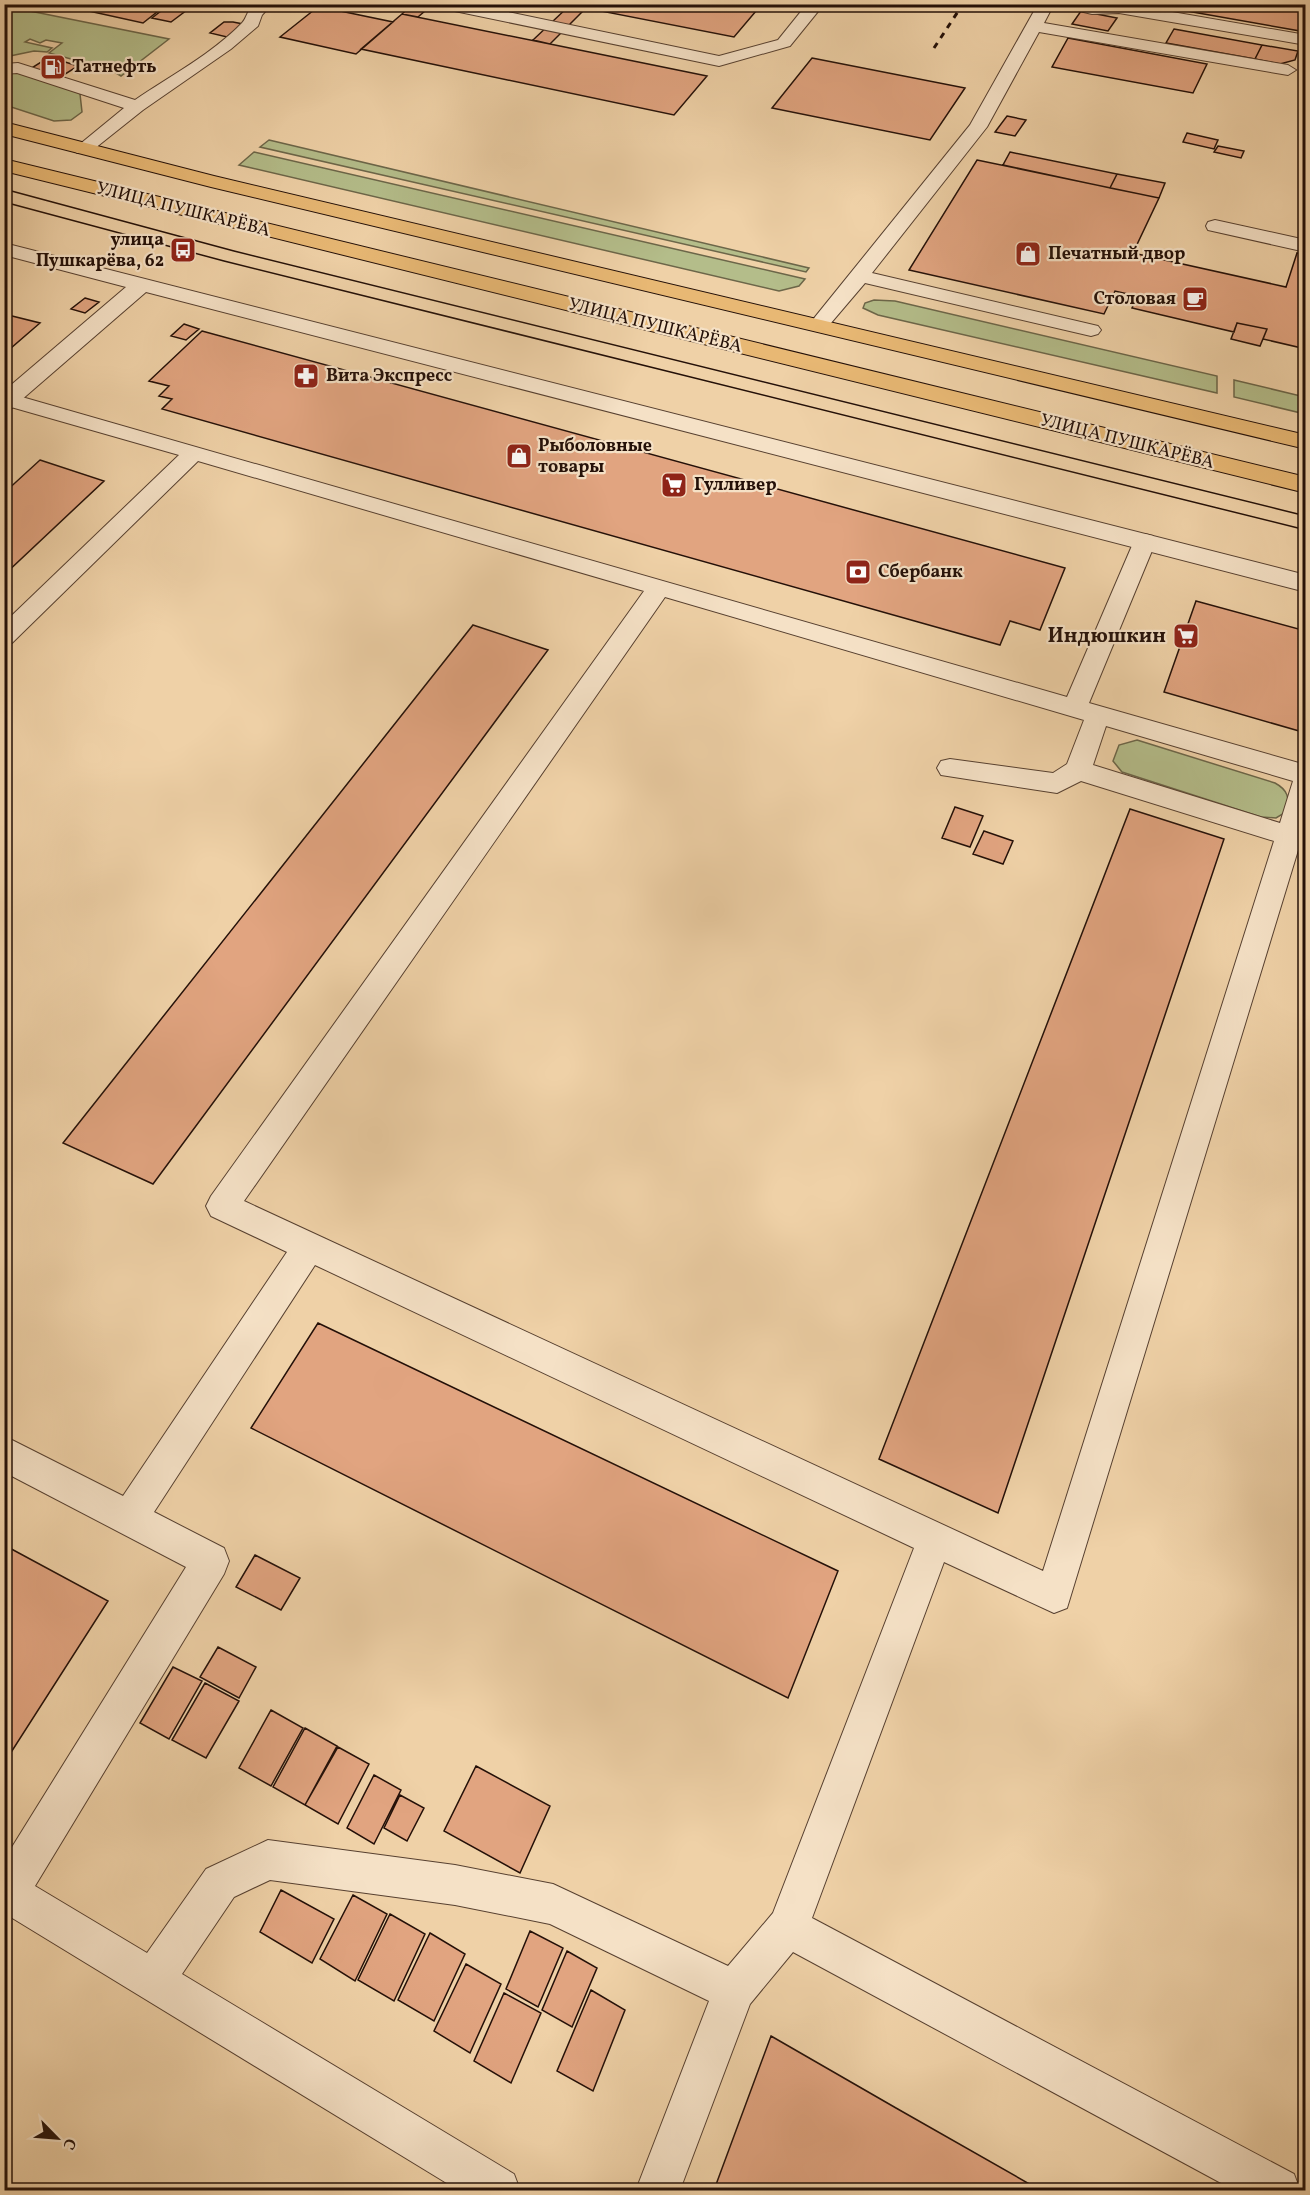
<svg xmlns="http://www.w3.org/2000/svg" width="1310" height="2195" font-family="Vollkorn,serif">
	<rect width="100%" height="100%" fill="#efd1a7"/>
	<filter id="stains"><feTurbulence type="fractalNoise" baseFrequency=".00333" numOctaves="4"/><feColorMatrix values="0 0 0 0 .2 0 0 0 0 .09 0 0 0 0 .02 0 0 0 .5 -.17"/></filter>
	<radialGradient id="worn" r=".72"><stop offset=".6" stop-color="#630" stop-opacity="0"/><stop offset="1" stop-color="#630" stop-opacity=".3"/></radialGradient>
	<path fill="#b4bd8a" stroke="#6c6649" stroke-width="1.5" d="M4,6h1l164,33 -48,37 -10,-6 -62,-17 13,-10 -16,-3 -6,3 -10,-4 -5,3 27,6 -5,4 -13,-1 -29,6z
		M5,72h11l61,19 3,3 2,18 -11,8 -17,1 -49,-16z
		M269,140l540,128 -3,4 -546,-125z
		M254,152l551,127 -6,7 -20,5 -540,-126z
		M874,300l21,1 322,75v17l-339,-78 -15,-7 2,-5z
		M1234,380l71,17v17l-71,-17z
		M1137,740l138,43c13,7 15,15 11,29l-10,6 -15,-1 -139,-45 -9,-11 6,-16z"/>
	<path fill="#e1a480" stroke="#241008" stroke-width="1.5" d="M57,4h110l-24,19z
		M170,4h25l-24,18 -19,-4z
		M321,4h30v1l-6,7 -26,-6z
		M413,4h20l-15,13 -16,-3z
		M1147,4h159v28z
		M570,5v-1h192l-28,33z
		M570,5l16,3 -36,36 -17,-4z
		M319,6l26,6 48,10 -37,32 -76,-17z
		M1081,11l36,7 -9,13 -36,-7z
		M402,14l148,30 157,32 -33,39 -313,-66z
		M224,22h9l10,2 -16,13 -17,-4z
		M1174,29l88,16 -7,14 -89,-16z
		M1068,38l139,26 -14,29 -141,-26z
		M1262,45l36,6 -3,9 -15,4 -25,-5z
		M49,57l29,9 -19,12 -29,-9z
		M812,58l153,30 -35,52 -158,-32z
		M1007,116l19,4 -11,16 -20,-4z
		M1187,133l31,7 -4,9 -31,-7z
		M1218,146l26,5 -3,7 -27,-6z
		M1010,152l107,22 -7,14 -107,-23z
		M977,160l182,38 -26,55 153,34 11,-34 9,2v94l-43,-10 4,-10 -30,-6 -3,9 -102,-24 5,-12 -22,-5 -11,23 -195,-44z
		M1117,174l48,9 -6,15 -49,-10z
		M85,298l14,4 -14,11 -14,-4z
		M4,314l36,9 -36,31z
		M1237,323l30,6 -7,17 -29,-7z
		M184,324l15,5 -13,11 -15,-4z
		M202,331l863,237 -25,62 -30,-9 -10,24 -838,-236 10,-10 -13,-3 10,-10 -20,-5z
		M40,460l64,21 -100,94v-82z
		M1196,601l110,30v102l-142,-41z
		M473,625l75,25 -395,534 -90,-41z
		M955,807l28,9 -13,31 -28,-9z
		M1130,809l94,30 -226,674 -119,-54z
		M984,831l29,10 -10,23 -30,-10z
		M318,1323l520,248 -50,127 -537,-270z
		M4,1545l104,56 -98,153 -6,-3z
		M255,1555l45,23 -19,32 -45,-23z
		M218,1647l38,20 -17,31 -39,-21z
		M173,1667l29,14 -33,58 -29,-16z
		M205,1683l34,18 -33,57 -34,-18z
		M271,1710l32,18 -32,58 -32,-18z
		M305,1728l32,18 -32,59 -32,-18z
		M338,1747l31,17 -31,60 -33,-19z
		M476,1766l74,40 -30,67 -76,-42z
		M374,1775l27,15 -27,54 -27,-16z
		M400,1795l24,13 -17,33 -23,-13z
		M281,1890l53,29 -22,44 -52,-31z
		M353,1895l34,19 -32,67 -35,-22z
		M390,1914l35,20 -31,67 -36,-21z
		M530,1931l33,17 -25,59 -32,-18z
		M430,1933l35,21 -31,67 -36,-21z
		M567,1951l30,17 -25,59 -30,-17z
		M466,1964l35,20 -31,69 -36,-22z
		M591,1990l34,20 -32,81 -36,-20z
		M504,1993l37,20 -30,70 -37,-22z
		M771,2036l125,72 144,82h-326z"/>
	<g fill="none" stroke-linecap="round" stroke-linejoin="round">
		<g stroke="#574030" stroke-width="2">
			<path id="service" d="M254,4h18l-10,11 -4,11 -27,23 -88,61 -54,43h-12l-3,-4 50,-41 -107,-35 -13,1v-10l14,-1 117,37c35,-24 77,-46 107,-77 5,-5 5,-13 12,-19z
				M437,4h33l249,52 59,-16 29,-36h17l-34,42 -71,20 -274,-57z
				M1038,4h16l-10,19 244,42 8,5 -8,5 -249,-43 -52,95 -115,146 226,53 3,4 -3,4 -7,2 -226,-53 -40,47h-14l-3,-4 3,-4 159,-197z
				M1061,4h65l180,31v10l-187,-32 -27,1 -29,-7z
				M1215,220l91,20v12l-98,-22 -2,-4 2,-4z
				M8,393l1059,304 67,-156 3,-5 8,-2 8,2 3,5 -67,162 217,62v59l-239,784 -13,5 -110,-51 -132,356 482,256 6,16h-66l-441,-238 -43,52 -70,186h-44l73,-189 -159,-77 -95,-19 -185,-25 -36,17 -52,77 332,200 6,16h-62l-454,-277v-53l182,-293 -182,-95v-36l119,60 164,-244 -76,-36 -5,-10 5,-10 433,-605 -446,-130 -186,182 -8,2v-22l175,-168 -175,-50v-11zM665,597l419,123 -17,44 -14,9 -103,-14 -9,2 -4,7 4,7 116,18 24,-12 193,60 -231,730 -799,-370zM1106,726l187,55 -13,42 -187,-58zM315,1265l599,283 -141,365 -45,53 -175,-82 -98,-19 -187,-25 -62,29 -59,84 -112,-67 189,-312 5,-13 -5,-13 -70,-36z"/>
		</g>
		<g stroke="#574030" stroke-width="2">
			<path id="minor" d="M4,243l1302,332v17l-1160,-300 -134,116 -8,2v-19l122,-104 -122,-32z"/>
		</g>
		<g stroke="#241008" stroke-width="2">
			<path id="primary" d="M4,122l210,54 1092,259v14l-1095,-262 -207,-53z
				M4,159l1302,318v16l-1302,-322z"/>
		</g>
		<use href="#service" fill="#f5e1c6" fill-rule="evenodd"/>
		<use href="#minor" fill="#f5e1c6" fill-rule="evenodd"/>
		<use href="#primary" fill="#e8b874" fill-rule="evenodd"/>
		<path stroke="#241008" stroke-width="1.5" d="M4,189l230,62 1072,265
			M4,202l220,59 1082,269"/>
		<path stroke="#241008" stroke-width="3" stroke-dasharray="6 6" stroke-linecap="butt" d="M934,48l29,-44"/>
	</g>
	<defs>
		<g id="fuel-square" transform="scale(1.35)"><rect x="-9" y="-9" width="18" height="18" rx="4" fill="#8f2418" stroke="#f5e1c6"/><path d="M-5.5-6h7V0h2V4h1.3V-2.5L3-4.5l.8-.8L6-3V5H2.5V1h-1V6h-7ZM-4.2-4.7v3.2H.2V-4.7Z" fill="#fff"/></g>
		<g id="bus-square" transform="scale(1.35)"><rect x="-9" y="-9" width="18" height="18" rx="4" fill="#8f2418" stroke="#f5e1c6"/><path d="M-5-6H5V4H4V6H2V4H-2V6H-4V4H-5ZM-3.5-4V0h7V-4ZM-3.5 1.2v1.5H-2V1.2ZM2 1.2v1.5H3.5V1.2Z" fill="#fff"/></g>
		<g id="shop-square" transform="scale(1.35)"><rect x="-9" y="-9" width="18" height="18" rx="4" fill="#8f2418" stroke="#f5e1c6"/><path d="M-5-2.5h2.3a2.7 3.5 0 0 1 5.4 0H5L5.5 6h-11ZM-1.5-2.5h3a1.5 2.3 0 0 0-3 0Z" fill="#fff"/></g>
		<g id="cafe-square" transform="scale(1.35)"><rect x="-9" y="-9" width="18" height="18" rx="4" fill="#8f2418" stroke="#f5e1c6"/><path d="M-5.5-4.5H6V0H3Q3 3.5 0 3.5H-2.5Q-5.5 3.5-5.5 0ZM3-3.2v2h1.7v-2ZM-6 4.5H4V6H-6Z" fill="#fff"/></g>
		<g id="pharmacy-square" transform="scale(1.35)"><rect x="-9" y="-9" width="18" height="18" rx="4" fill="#8f2418" stroke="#f5e1c6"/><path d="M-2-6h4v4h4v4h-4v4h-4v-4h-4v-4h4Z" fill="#fff"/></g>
		<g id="supermarket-square" transform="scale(1.35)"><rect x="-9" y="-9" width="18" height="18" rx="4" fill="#8f2418" stroke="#f5e1c6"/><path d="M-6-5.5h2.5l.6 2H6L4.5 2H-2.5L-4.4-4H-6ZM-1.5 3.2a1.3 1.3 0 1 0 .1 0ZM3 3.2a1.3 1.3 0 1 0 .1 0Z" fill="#fff"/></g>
		<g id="bank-square" transform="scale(1.35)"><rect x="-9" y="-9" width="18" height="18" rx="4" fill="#8f2418" stroke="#f5e1c6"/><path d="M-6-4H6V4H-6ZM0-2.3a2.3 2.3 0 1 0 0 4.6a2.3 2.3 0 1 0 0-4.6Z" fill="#fff"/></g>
	</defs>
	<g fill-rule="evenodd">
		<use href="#fuel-square" x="53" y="67"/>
		<use href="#bus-square" x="183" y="250"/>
		<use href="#shop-square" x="1028" y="254"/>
		<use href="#cafe-square" x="1195" y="299"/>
		<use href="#pharmacy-square" x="306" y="376"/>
		<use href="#shop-square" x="519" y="456"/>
		<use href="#supermarket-square" x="674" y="485"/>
		<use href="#bank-square" x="858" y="572"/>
		<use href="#supermarket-square" x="1186" y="636"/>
	</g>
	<g text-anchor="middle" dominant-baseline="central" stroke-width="4.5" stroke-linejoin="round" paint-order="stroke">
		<g font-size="18" font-weight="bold" fill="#241008" stroke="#f5e1c6" text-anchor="start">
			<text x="72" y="67">Татнефть</text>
			<text x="164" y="240" text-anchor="end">улица<tspan x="164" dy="21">Пушкарёва, 62</tspan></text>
			<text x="1048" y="254">Печатный двор</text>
			<text x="1176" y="299" text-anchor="end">Столовая</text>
			<text x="326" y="376">Вита Экспресс</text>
			<text x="538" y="446">Рыболовные<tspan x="538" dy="21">товары</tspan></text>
			<text x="694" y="485">Гулливер</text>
			<text x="878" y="572">Сбербанк</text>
		</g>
		<g font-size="18" fill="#241008" stroke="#f5e1c6">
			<text transform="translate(183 210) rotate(14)">УЛИЦА ПУШКАРЁВА</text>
			<text transform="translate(655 326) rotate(14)">УЛИЦА ПУШКАРЁВА</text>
			<text transform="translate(1127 442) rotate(14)">УЛИЦА ПУШКАРЁВА</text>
		</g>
		<g font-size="21" font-weight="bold" fill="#241008" stroke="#f5e1c6" text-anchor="end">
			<text x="1166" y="636">Индюшкин</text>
		</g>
	</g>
	<rect width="1310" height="2195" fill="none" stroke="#efd1a7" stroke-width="24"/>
	<rect x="6" y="6" width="1298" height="2183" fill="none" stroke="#241008" stroke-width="3"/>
	<rect x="12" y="12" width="1286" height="2171" fill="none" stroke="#241008" stroke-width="1.5"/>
	<g transform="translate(57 2138) rotate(115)" stroke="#f5e1c6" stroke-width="4.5" paint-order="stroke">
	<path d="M0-4.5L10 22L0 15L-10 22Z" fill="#241008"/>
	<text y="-9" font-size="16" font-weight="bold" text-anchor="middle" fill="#241008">С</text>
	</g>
	<rect width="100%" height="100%" filter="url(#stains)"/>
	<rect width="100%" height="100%" fill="url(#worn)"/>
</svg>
